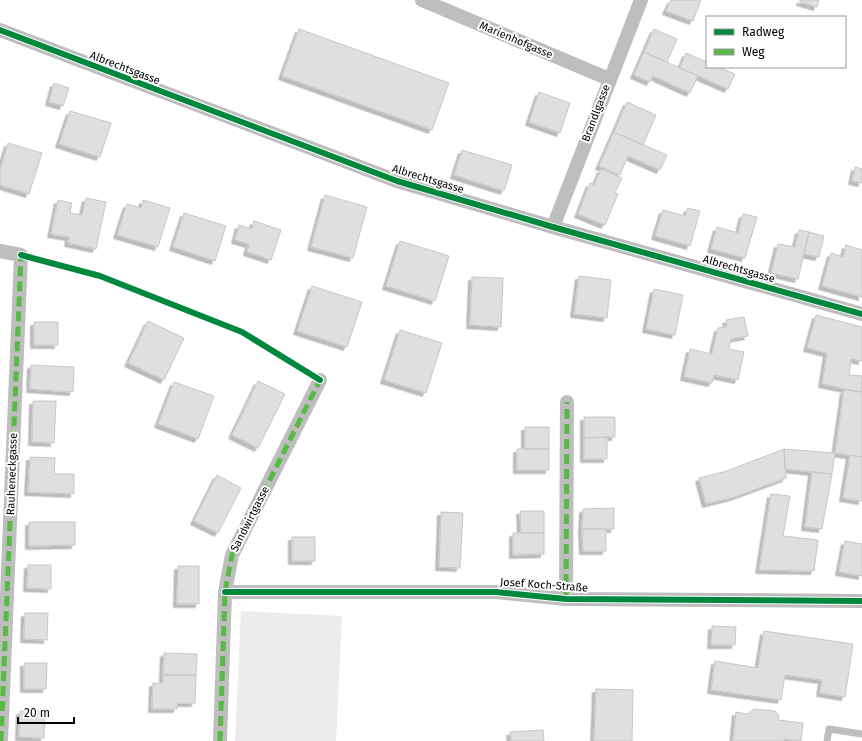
<svg xmlns="http://www.w3.org/2000/svg" width="862" height="741" font-family="'Fira Sans',sans-serif">
	<defs>
		<filter id="shadow"><feDropShadow dx="-3.5" dy="3.5" stdDeviation="0" flood-color="#0004"/></filter>
	</defs>
	<rect width="100%" height="100%" fill="#fff"/>
	<path fill="#ececec" d="M241,611l101,5 -6,125h-101z"/>
	<path fill="#dfdfdf" stroke="#c7c7c7" filter="url(#shadow)" d="M671,0h30l-8,21 -27,-10z
		M800,0h19l-2,7 -17,-5z
		M299,29l150,54 -17,47 -150,-54z
		M654,29l23,10 -10,23 -23,-10z
		M644,52l54,24 -8,17 -37,-17 -3,6 -16,-7z
		M686,53l21,9v5h11l17,7 -7,15 -48,-21z
		M54,83l15,5 -6,18 -14,-4z
		M539,92l31,11 -10,30 -31,-11z
		M627,102l29,13 -13,30 -29,-13z
		M70,111l41,12 -11,34 -41,-13z
		M614,132l53,23 -7,15 -32,-14 -8,19 -21,-9z
		M8,143l34,10 -13,41 -29,-9v-15z
		M462,150l50,15 -8,26 -50,-16z
		M855,167l7,2v14l-10,-2z
		M601,169l21,9 -7,15 3,1 -13,31 -27,-11 12,-31 4,2z
		M325,195l42,12 -14,51 -42,-11z
		M86,198l20,4 -10,47 -28,-6 1,-6 -18,-3 7,-34 14,3 -2,10 12,2z
		M143,200l27,8 -12,39 -41,-12 10,-31 14,4z
		M688,208l12,3 -10,35 -35,-10 8,-26 22,6z
		M184,213l42,13 -11,35 -42,-14z
		M743,214l14,3 -12,41 -34,-9 6,-22 21,6z
		M254,221l27,9 -10,30 -24,-8 2,-8 -14,-4 4,-15 13,4z
		M799,230l10,2 -11,47 -27,-6 7,-29 17,3z
		M809,232l15,4 -5,21 -15,-3z
		M400,241l49,15 -14,45 -49,-15z
		M846,245l16,5v47l-40,-11 9,-33 12,4z
		M579,276l32,4 -4,38 -33,-4z
		M472,277l31,1 -2,49 -31,-2z
		M312,286l50,16 -15,45 -50,-16z
		M654,289l29,6 -8,40 -29,-6z
		M816,315l46,12v34l-11,-2 -2,16 13,1 -1,16 -39,-8 5,-31 -20,-5z
		M744,317l4,19 -17,3 -2,10 15,3 -6,28 -24,-5 -2,8 -28,-6 6,-28 22,5 6,-26 9,-1 -1,-7z
		M148,321l36,17 -20,42 -36,-17z
		M34,322h24v23h-24z
		M400,330l42,13 -16,50 -42,-13z
		M31,365l43,2 -1,25 -43,-3z
		M258,381l27,13 -27,54 -26,-13z
		M174,382l40,14 -16,43 -40,-15z
		M844,390l18,2v65l-27,-4z
		M33,401h23l-2,42 -22,-1z
		M584,417h31v20l-31,1z
		M525,427h24v22h-24z
		M607,437v22h-23v-21z
		M517,449h32v21h-32z
		M784,449l2,29 -52,19 -28,7 -7,-26 28,-7z
		M784,449l51,4 -3,21 -47,-5z
		M850,455l12,2v44l-19,-3z
		M30,457l25,1 -1,16h20v20l-46,-2z
		M812,472l20,2 -10,55 -17,-2z
		M217,475l24,13 -23,45 -24,-12z
		M771,494l19,2 -7,40 35,4 -4,31 -55,-1z
		M614,508v21h-32l1,-20z
		M520,511h24v22h-23z
		M441,512l22,1 -3,55 -21,-1z
		M29,522h46v23l-46,1z
		M582,529h24v22h-23z
		M513,533h31v21l-31,1z
		M292,537h23v24h-23z
		M845,541l17,3v32l-23,-4z
		M28,565h23v24l-24,-1z
		M178,566h21v38h-22z
		M25,613h23l-1,27 -23,-1z
		M712,626l24,1 -1,18h-24z
		M764,631l89,13 -8,53 -25,-4 2,-13 -37,-5 -4,25 -70,-10 4,-29 43,7z
		M164,653l33,1 -1,21h-33z
		M24,663h23l-1,26h-22z
		M163,675h33l-1,28h-18v6h-25l1,-26h10z
		M596,689l37,1 -1,51h-38z
		M754,709l21,2 4,5 -1,4 25,3 -2,18 -17,-2v2h-51l3,-29 12,2z
		M20,711l25,1 -1,26 -25,-1z
		M543,730l1,11h-33l-1,-9z"/>
	<g fill="none" stroke-linecap="round" stroke-linejoin="round">
		<path stroke="#bebebe" stroke-width="7" d="M827,741l2,-12 33,5"/>
		<path stroke="#bebebe" stroke-width="14" d="M422,0l187,79
			M0,30l397,151 156,46 309,87
			M553,227l88,-227
			M0,251l21,4 -20,486
			M225,592h271l70,7 296,2
			M566,599l1,-197
			M220,741l5,-149 7,-37 88,-175"/>
		<path stroke="#58b947" stroke-width="5" stroke-dasharray="10 5" stroke-linecap="butt" d="M566,599l1,-197
			M1,741l20,-486 4,1
			M220,741l5,-149 7,-37 88,-175 -2,-1"/>
		<g stroke="#fff" stroke-width="8">
			<path id="cycleway" d="M0,30l397,151 156,46 309,87
				M21,255l79,21 142,56 78,48
				M225,592h271l70,7 296,2"/>
		</g>
		<use href="#cycleway" stroke="#00873e" stroke-width="6"/>
	</g>
	<g text-anchor="middle" dominant-baseline="central" stroke-width="4" stroke-linejoin="round" paint-order="stroke">
		<g font-size="11" fill="#000" stroke="#fff">
			<text transform="translate(516 40) rotate(23)">Marienhofgasse</text>
			<text transform="translate(125 68) rotate(21)">Albrechtsgasse</text>
			<text transform="translate(596 113) rotate(-69)">Brandlgasse</text>
			<text transform="translate(428 179) rotate(17)">Albrechtsgasse</text>
			<text transform="translate(739 269) rotate(16)">Albrechtsgasse</text>
			<text transform="translate(12 474) rotate(-88)">Rauheneckgasse</text>
			<text transform="translate(250 519) rotate(-63)">Sandwirtgasse</text>
			<text transform="translate(544 585) rotate(4)">Josef Koch-Straße</text>
		</g>
	</g>
	<rect x="706" y="16" width="140" height="52" fill="#ffffff" stroke="#999999"/>
	<rect x="714" y="29" width="20" height="6" fill="#00873e" stroke="#999999"/>
	<text x="742" y="36" font-size="12" fill="#000000">Radweg</text>
	<rect x="714" y="49" width="20" height="6" fill="#58b947" stroke="#999999"/>
	<text x="742" y="56" font-size="12" fill="#000000">Weg</text>
	<path d="M18 717v6h56v-6" fill="none" stroke="#000000" stroke-width="2"/>
	<text x="24" y="717" font-size="12" fill="#000000" stroke="#ffffff" stroke-width="3" paint-order="stroke">20 m</text>
</svg>
